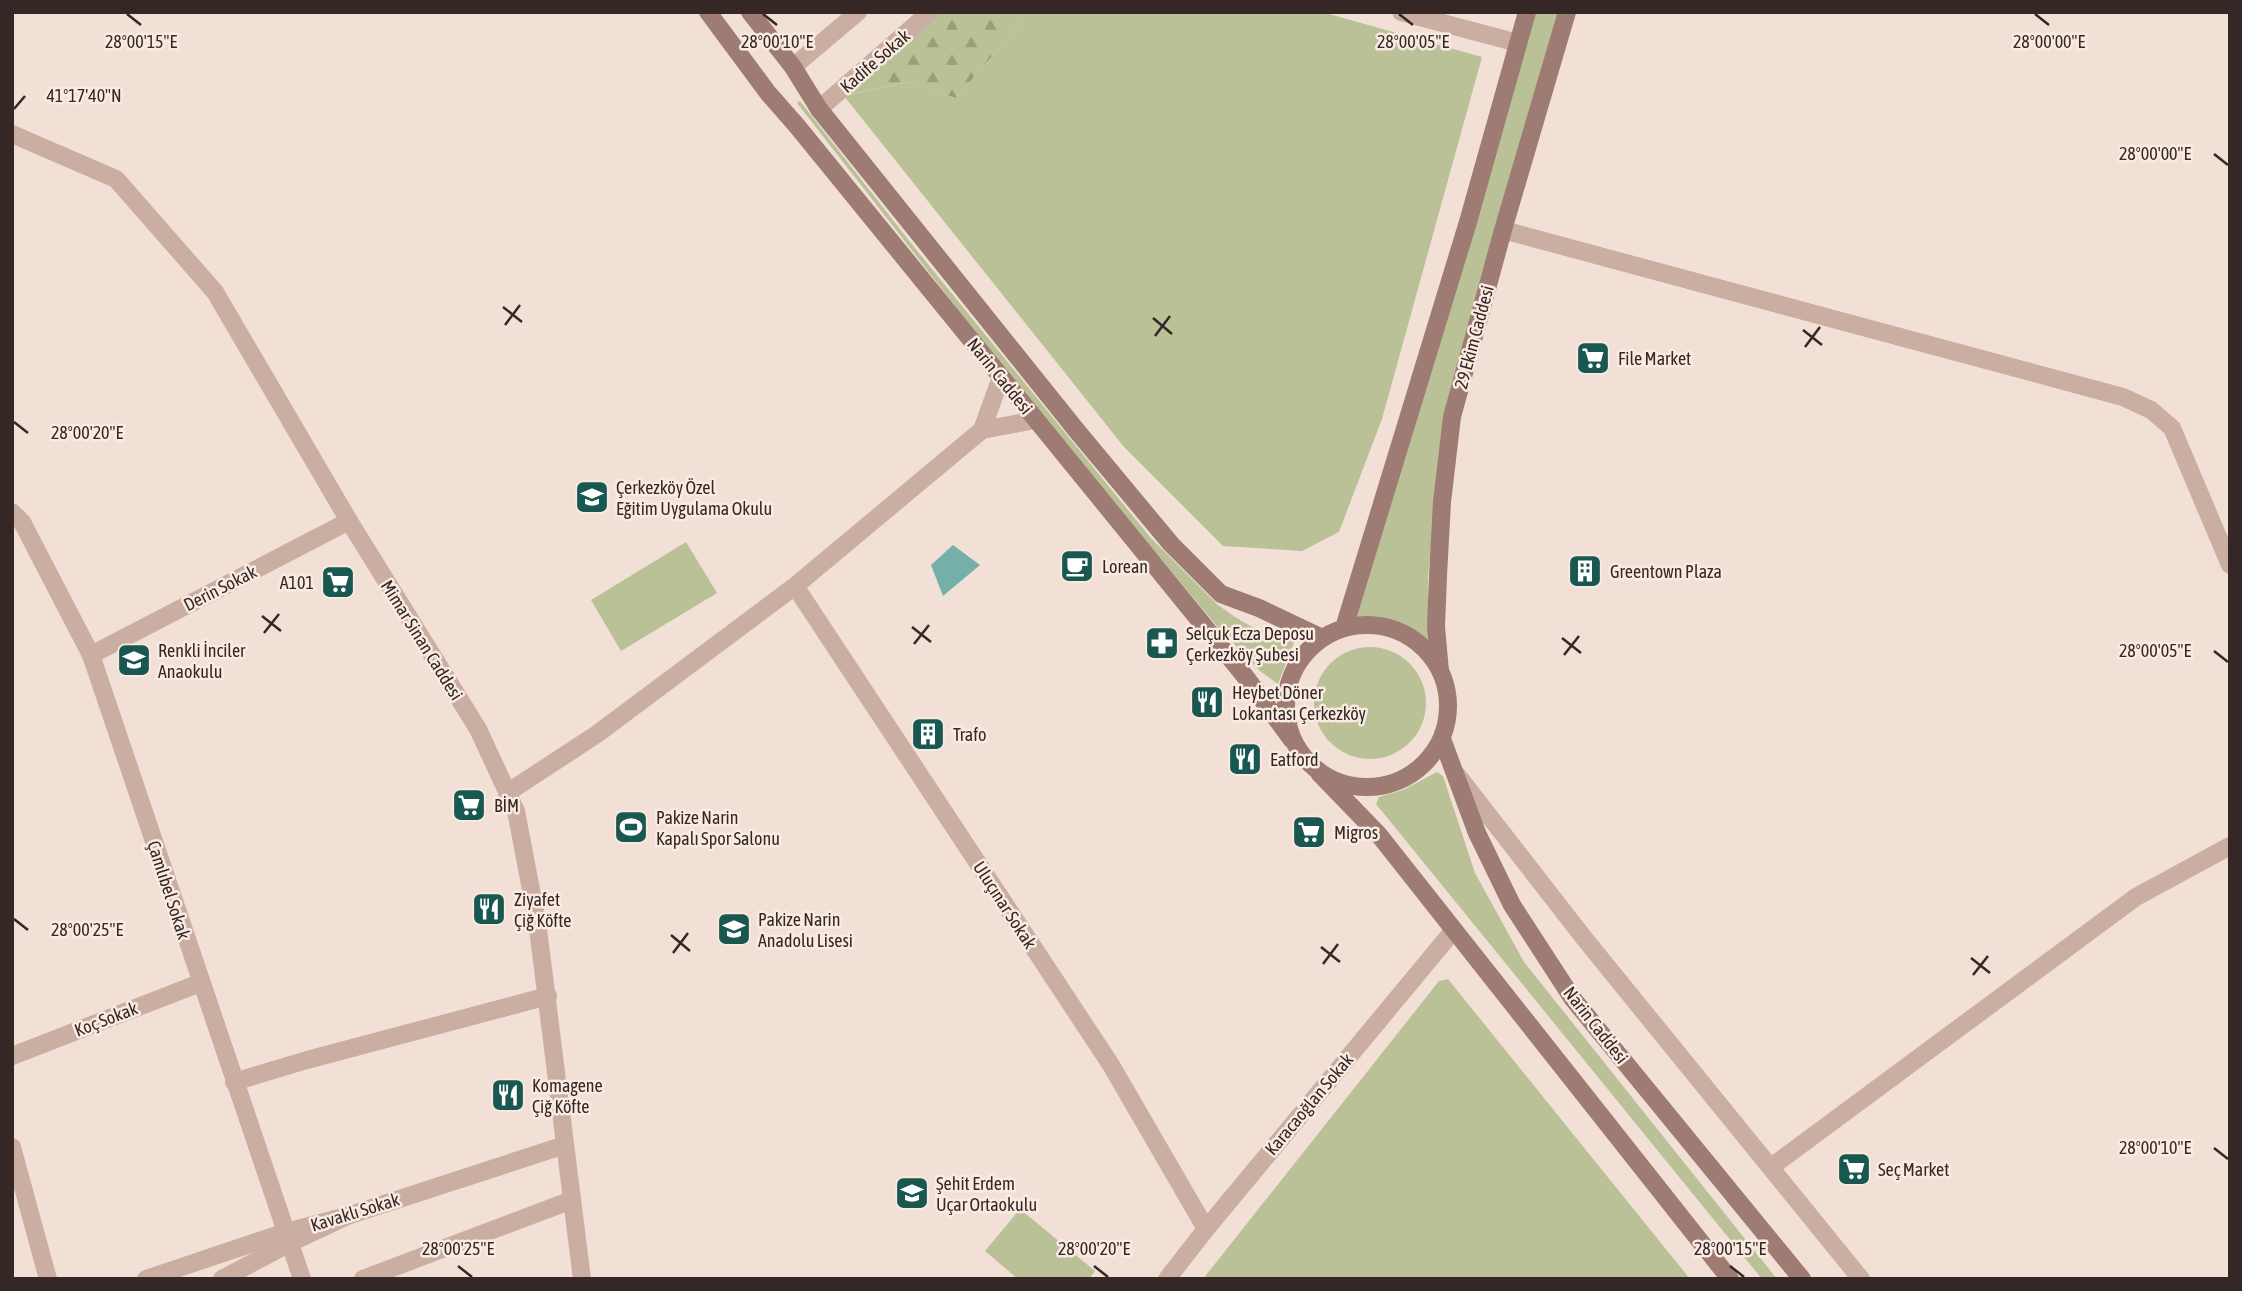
<svg xmlns="http://www.w3.org/2000/svg" width="2242" height="1291" font-family="'Asap Condensed',sans-serif">
	<defs>
		<pattern id="forest-firs" width="22" height="20" patternUnits="userSpaceOnUse" patternTransform="scale(1.75)"><rect width="22" height="20" fill="#bac196"/><path d="M5 1l3.5 6h-7zM16 11l3.5 6h-7z" fill="#989d7a"/></pattern>
	</defs>
	<rect width="100%" height="100%" fill="#f2e0d6"/>
	<path fill="#bac196" d="M1030,12h292l160,45 -100,362 -43,113 -37,19 -79,-5 -99,-99 -280,-351 63,-14 49,16z
		M1532,12h28l-116,405 -16,160v65l-35,-20 -39,-3z
		M800,101l114,146 236,290 68,68 17,12 17,10 43,13 -17,44 -18,-13 -44,-46 -64,-77 -192,-236 -163,-209z
		M686,542l31,51 -96,58 -30,-51z
		M1314 703a56 56 0 1 1 112 0a56 56 0 1 1-112 0Z
		M1437,772l6,4 32,97 49,89 253,317h-15l-386,-475 3,-7 24,-7z
		M1448,979l242,300h-487l236,-298z
		M1020,1209l75,62 -6,8h-71l-33,-28z"/>
	<path fill="url(#forest-firs)" d="M939,12h91l-74,86 -49,-16 -60,13z"/>
	<path fill="#74b0a9" d="M953,545l27,20 -37,31 -12,-31z"/>
	<g fill="none" stroke-linecap="round" stroke-linejoin="round">
		<path stroke="#caaea2" stroke-width="18" d="M1401,12l117,31
			M793,67l65,-55
			M819,109l111,-97
			M1503,230l620,167 28,13 21,18 58,137
			M982,430l19,-53
			M12,512l10,10 69,133 211,624
			M795,586l316,479 95,164
			M91,655l258,-134
			M1458,776l126,162 277,341
			M507,793l90,-59 198,-148 187,-156 54,-10
			M12,1056l188,-73
			M234,1082l73,-22 241,-64
			M12,1147l36,132
			M1771,1167l365,-270 94,-51
			M146,1279l140,-47 61,-16 218,-71
			M1167,1279l39,-50 247,-298"/>
		<path stroke="#caaea2" stroke-width="18" d="M12,134l104,45 99,113 134,229 129,208 38,82 21,110 45,358
			M222,1279l68,-36 57,-27
			M363,1279l209,-79"/>
		<path stroke="#9e7c73" stroke-width="18" d="M708,12l60,81 29,33 451,554 44,60
			M750,12l43,55 26,42 258,322 94,113 50,50 38,14 63,30
			M1286 706a81 81 0 1 1 162 0a81 81 0 1 1-162 0Z
			M1344,628l124,-406 59,-210
			M1440,671l-4,-44 2,-51 4,-74 10,-85 51,-187 64,-218
			M1442,739l35,94 35,72 61,94 229,280
			M1319,773l60,62 351,444"/>
	</g>
	<path fill="none" stroke="#342725" stroke-width="2.5" d="M127,14l14,11M763,14l14,11M1399,14l14,11M2035,14l14,11M14,109l11,-13M2214,154l14,11M503,307l19,15M1153,318l19,16M505,325l15,-20M1803,330l19,15M1155,336l15,-20M1805,347l15,-20M14,422l14,11M262,616l19,15M912,627l19,15M264,633l15,-19M1562,638l19,15M914,644l15,-19M2214,651l14,11M1564,655l15,-19M14,919l14,11M671,935l19,16M1321,947l19,15M673,953l15,-20M1971,958l19,15M1323,964l15,-20M1973,975l15,-19M2214,1148l14,11M458,1266l14,11M1094,1266l14,11M1730,1266l14,11"/>
	<defs>
		<g id="supermarket-square" transform="scale(1.75)"><rect x="-9" y="-9" width="18" height="18" rx="4" fill="#185851" stroke="#faebe2"/><path d="M-6-5.5h2.5l.6 2H6L4.5 2H-2.5L-4.4-4H-6ZM-1.5 3.2a1.3 1.3 0 1 0 .1 0ZM3 3.2a1.3 1.3 0 1 0 .1 0Z" fill="#fff"/></g>
		<g id="school-square" transform="scale(1.75)"><rect x="-9" y="-9" width="18" height="18" rx="4" fill="#185851" stroke="#faebe2"/><path d="M0-5L7-2L0 1L-7-2ZM-4 1L0 2.5L4 1V4Q0 6-4 4Z" fill="#fff"/></g>
		<g id="cafe-square" transform="scale(1.75)"><rect x="-9" y="-9" width="18" height="18" rx="4" fill="#185851" stroke="#faebe2"/><path d="M-5.5-4.5H6V0H3Q3 3.5 0 3.5H-2.5Q-5.5 3.5-5.5 0ZM3-3.2v2h1.7v-2ZM-6 4.5H4V6H-6Z" fill="#fff"/></g>
		<g id="building-square" transform="scale(1.75)"><rect x="-9" y="-9" width="18" height="18" rx="4" fill="#185851" stroke="#faebe2"/><path d="M-4-6H4V6H1V3H-1V6H-4ZM-2.5-4.3h1.7v1.8h-1.7ZM.8-4.3h1.7v1.8H.8ZM-2.5-1h1.7V.8h-1.7ZM.8-1h1.7V.8H.8Z" fill="#fff"/></g>
		<g id="pharmacy-square" transform="scale(1.75)"><rect x="-9" y="-9" width="18" height="18" rx="4" fill="#185851" stroke="#faebe2"/><path d="M-2-6h4v4h4v4h-4v4h-4v-4h-4v-4h4Z" fill="#fff"/></g>
		<g id="restaurant-square" transform="scale(1.75)"><rect x="-9" y="-9" width="18" height="18" rx="4" fill="#185851" stroke="#faebe2"/><path d="M-5-6h1v4h1v-4h1v4h1v-4h1v5L-1.5 .5V6h-2V.5L-5-1ZM5-6V6H3V1.5H1.5Q1.5-4 5-6Z" fill="#fff"/></g>
		<g id="stadium-square" transform="scale(1.75)"><rect x="-9" y="-9" width="18" height="18" rx="4" fill="#185851" stroke="#faebe2"/><path d="M0-5a6.5 5 0 1 0 0 10a6.5 5 0 1 0 0-10ZM-3.5-1.8h7v3.6h-7Z" fill="#fff"/></g>
	</defs>
	<g fill-rule="evenodd">
		<use href="#supermarket-square" x="1593" y="358"/>
		<use href="#school-square" x="592" y="497"/>
		<use href="#cafe-square" x="1077" y="566"/>
		<use href="#building-square" x="1585" y="571"/>
		<use href="#supermarket-square" x="338" y="582"/>
		<use href="#pharmacy-square" x="1162" y="643"/>
		<use href="#school-square" x="134" y="660"/>
		<use href="#restaurant-square" x="1207" y="702"/>
		<use href="#building-square" x="928" y="734"/>
		<use href="#restaurant-square" x="1245" y="759"/>
		<use href="#supermarket-square" x="469" y="805"/>
		<use href="#stadium-square" x="631" y="827"/>
		<use href="#supermarket-square" x="1309" y="832"/>
		<use href="#restaurant-square" x="489" y="909"/>
		<use href="#school-square" x="734" y="929"/>
		<use href="#restaurant-square" x="508" y="1095"/>
		<use href="#supermarket-square" x="1854" y="1169"/>
		<use href="#school-square" x="912" y="1193"/>
	</g>
	<g text-anchor="middle" dominant-baseline="central" stroke-width="5" stroke-linejoin="round" paint-order="stroke">
		<g font-size="18" fill="#342725" stroke="#faebe2">
			<text transform="translate(875 61) rotate(-41)">Kadife Sokak</text>
			<text transform="translate(1474 337) rotate(-75)">29 Ekim Caddesi</text>
			<text transform="translate(1000 376) rotate(51)">Narin Caddesi</text>
			<text transform="translate(220 588) rotate(-27)">Derin Sokak</text>
			<text transform="translate(422 640) rotate(58)">Mimar Sinan Caddesi</text>
			<text transform="translate(169 890) rotate(72)">Çamlıbel Sokak</text>
			<text transform="translate(1005 905) rotate(57)">Uluçınar Sokak</text>
			<text transform="translate(106 1019) rotate(-21)">Koç Sokak</text>
			<text transform="translate(1596 1025) rotate(52)">Narin Caddesi</text>
			<text transform="translate(1309 1104) rotate(-50)">Karacaoğlan Sokak</text>
			<text transform="translate(355 1212) rotate(-17)">Kavaklı Sokak</text>
		</g>
		<g font-size="18" fill="#342725" stroke="#faebe2" text-anchor="start">
			<text x="1618" y="358">File Market</text>
			<text x="616" y="487">Çerkezköy Özel<tspan x="616" dy="21">Eğitim Uygulama Okulu</tspan></text>
			<text x="1102" y="566">Lorean</text>
			<text x="1610" y="571">Greentown Plaza</text>
			<text x="314" y="582" text-anchor="end">A101</text>
			<text x="1186" y="633">Selçuk Ecza Deposu<tspan x="1186" dy="21">Çerkezköy Şubesi</tspan></text>
			<text x="158" y="650">Renkli İnciler<tspan x="158" dy="21">Anaokulu</tspan></text>
			<text x="1232" y="692">Heybet Döner<tspan x="1232" dy="21">Lokantası Çerkezköy</tspan></text>
			<text x="953" y="734">Trafo</text>
			<text x="1270" y="759">Eatford</text>
			<text x="494" y="805">BİM</text>
			<text x="656" y="817">Pakize Narin<tspan x="656" dy="21">Kapalı Spor Salonu</tspan></text>
			<text x="1334" y="832">Migros</text>
			<text x="514" y="899">Ziyafet<tspan x="514" dy="21">Çiğ Köfte</tspan></text>
			<text x="758" y="919">Pakize Narin<tspan x="758" dy="21">Anadolu Lisesi</tspan></text>
			<text x="532" y="1085">Komagene<tspan x="532" dy="21">Çiğ Köfte</tspan></text>
			<text x="1878" y="1169">Seç Market</text>
			<text x="936" y="1183">Şehit Erdem<tspan x="936" dy="21">Uçar Ortaokulu</tspan></text>
		</g>
	</g>
	<g font-size="18" text-anchor="middle" fill="#342725" stroke="#faebe2" stroke-width="5" stroke-linejoin="round" paint-order="stroke">
		<text x="141" y="48">28°00'15"E</text>
		<text x="777" y="48">28°00'10"E</text>
		<text x="1413" y="48">28°00'05"E</text>
		<text x="2049" y="48">28°00'00"E</text>
		<text x="84" y="102">41°17'40"N</text>
		<text x="2155" y="160">28°00'00"E</text>
		<text x="87" y="439">28°00'20"E</text>
		<text x="2155" y="657">28°00'05"E</text>
		<text x="87" y="936">28°00'25"E</text>
		<text x="2155" y="1154">28°00'10"E</text>
		<text x="458" y="1255">28°00'25"E</text>
		<text x="1094" y="1255">28°00'20"E</text>
		<text x="1730" y="1255">28°00'15"E</text>
	</g>
	<rect width="2242" height="1291" fill="none" stroke="#342725" stroke-width="28"/>
</svg>
